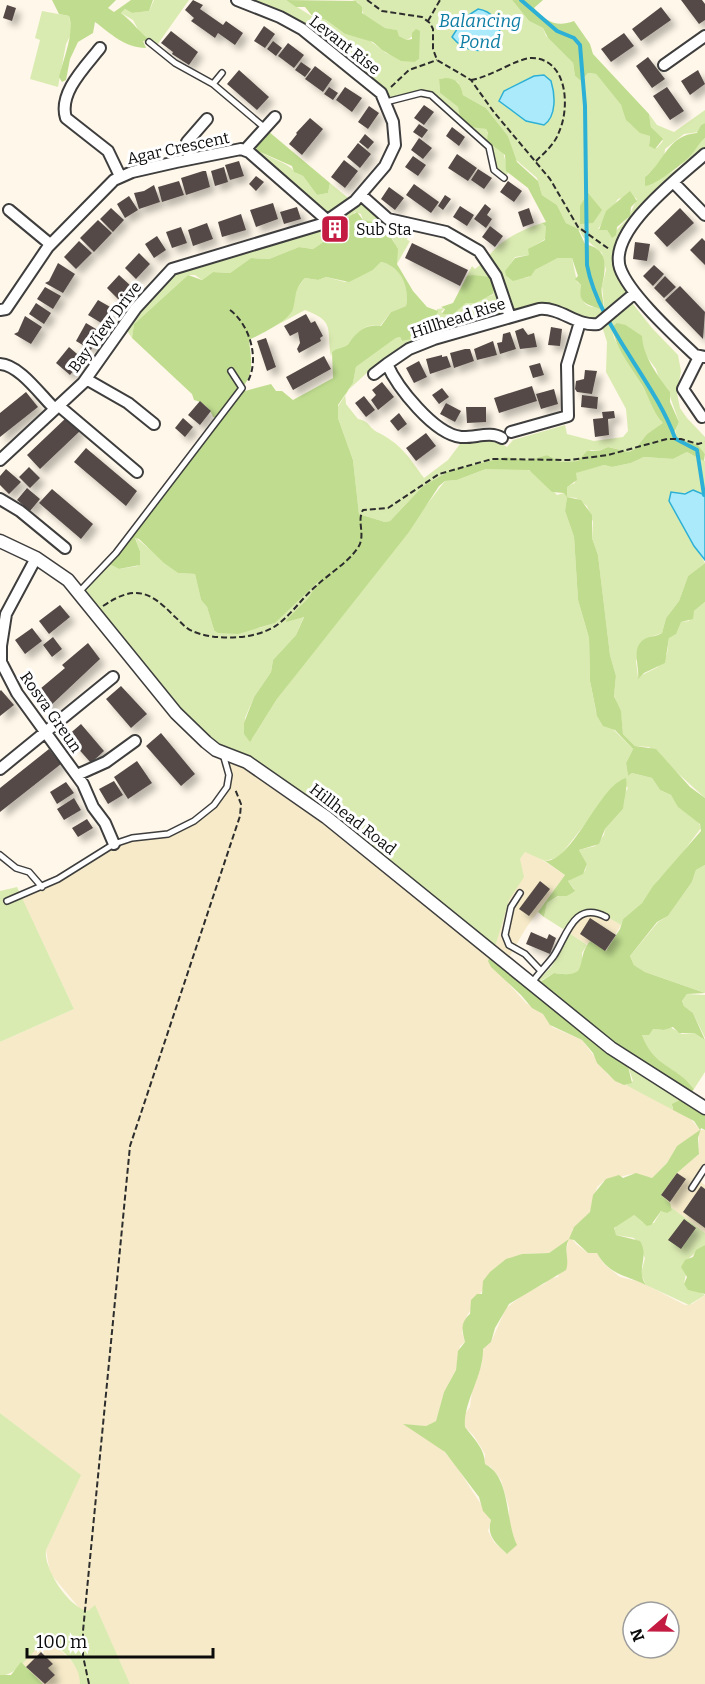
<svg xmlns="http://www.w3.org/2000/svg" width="705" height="1684" font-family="Bitter,serif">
	<defs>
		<filter id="shadow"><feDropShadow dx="5.5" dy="5.5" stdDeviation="3" flood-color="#0004"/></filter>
	</defs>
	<rect width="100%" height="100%" fill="#fff7e9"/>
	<path fill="#f6eac8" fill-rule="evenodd" d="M223,753l46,25 221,178 -2,5 38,42 17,11 9,13 30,13 26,35 82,43 10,12h5v38l-7,12 7,5v48l-33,-25 -11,-13 16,-22 22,-19v-22l-22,14 -10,17 -15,15 -21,-4 -27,7 -7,6 -7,25 -18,18v9l4,5 12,9h9l7,11 16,13 21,5 44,23 7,-1 13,-9v389h-575l-35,-78 -7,5 -7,-1 -31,-37 -4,-23 34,-75 -80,-62v-371l74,-33 -53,-113 104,-56 38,-4 44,-24 22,-28zM568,1240l-2,15 -8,22 -8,1 -6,6 -17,8 -21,16 -15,34 -8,7 -1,15 -9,20 -3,23 -5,7v13l9,9 11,18v10l6,3 10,13 8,28v17l7,19 -9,10 -13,-12 -6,-11 3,-11 -36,-56 -15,-17 -34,-22 20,1 10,-5 8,-29 12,-22 4,-24 5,-4 -3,-10 5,-16 29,-49 26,-13 27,-1zM633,1612h36v36h-36z
		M525,852l10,3 30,20 -39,53 -21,36 -12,-10 27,-95z
		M597,911l24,14 -16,26 -15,-10 -3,4 -24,-16 12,-13z
		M48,1637l27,28 5,10v9h-37l-22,-22z"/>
	<path fill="#daebb1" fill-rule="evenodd" d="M154,0h35l-34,48 -16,-17 -6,-11 -12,-7 4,-4 7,4 17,-2z
		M238,0h48l27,17 13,3 19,14 24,6 17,13 29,9 4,-3v-19l-6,-4 -6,4 -8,-4 -3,-6 -11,-2 -21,-13 -6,-13 -6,-2h160l17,21 14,7 3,8 27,27 2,13 6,5 7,-8 8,1 25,31 9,19 20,12 -1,8 8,4 6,-7 -12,-14 -2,-13 8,11 17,7 31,-22v13l-4,2 -2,7 -15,2 -19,15 -1,10 -19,18v9c6,-3 32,-16 35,-19 8,-10 15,-21 25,-29v15l-83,88 7,58 23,29 26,27 3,16 -4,22 3,15 7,10 18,19v17l-7,-9 -18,-3c-7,-8 -5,-11 -1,-20l-12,-34 -7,-6 -4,-13 -14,-19 -1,-14 -15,-11 -14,2 2,11 50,85 -17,11 -12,15 -6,3 -21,-5 -9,4 -8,-1 -13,11 -17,1 -14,-7 -16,5 -26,-3 -56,14 -26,15 -33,35 -5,1 -26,-8 -6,-54 -15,-42 -1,-10 16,-25 3,-16 40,-29 4,-1 2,4c15,-5 36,-13 35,-32l8,-1 -4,4 6,3 19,-12 27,-8 2,-9 -5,-9 -23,-1 5,-10 3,3c10,-7 15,-16 24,-24 12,-10 28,-17 43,-22l4,4 1,11 -18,11v6l-14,2 -8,12 -1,7 6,4 17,-3 6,-7 25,-13 12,1 5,24 4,3c-3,16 6,26 23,21l-2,-20 4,-16 -4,-17 -19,-16 -3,-6 -14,-8 -9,-18 -15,-10 -5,-17 -22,-19 -7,-23 -22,-28 -23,-13 -5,-13 -13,-4 -6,1 1,14 18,14 3,10 8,8 17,4 6,15 11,7 5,22 -4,5 -7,-5 -6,-22 -65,-58 -39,9 -66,-59zM492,15l6,8 -21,28 -15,-5 -7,-16 9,-12zM551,81l3,17 -2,16 -26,7 -27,-19 5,-11 18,-9zM631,195l6,4 -9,19 -17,18 -4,-6 -9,-1 20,-30zM557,310l44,13 6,19 -1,30 20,37 2,22 -5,6 -29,4 -27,-7 -2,-9 -52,15 -6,7 -12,-7 -35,4 -12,16 -24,18c-15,-21 -24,-35 -47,-46 -9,-5 -7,-11 -19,-13l-12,-15 -1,-11 25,-23 5,4 59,-35z
		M42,11l27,5 3,16 -6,12 -8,43 -28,-8 10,-39 -5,-2z
		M265,129l3,6 -7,1 -7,10c11,13 31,13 42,27l7,3 14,19 11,-2 2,-10 23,19 8,-6 22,20 27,7 -3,17 3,1 -13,23c1,-27 -9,-36 -34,-44l-2,-6 -6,-2 -9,12h4v8l-4,4 -14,1 -19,12 -14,-2 -30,12 -18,-1 -21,15 -17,-1 -11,8 -7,-5h-7l-54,49 -2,14 -8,-12 25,-35 23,-22 156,-48 -82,-71z
		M381,262c21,4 29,26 25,44l-15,6 -11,14c-15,-4 -22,7 -31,17 -4,5 -12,7 -17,9l-1,5c-5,-29 5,-35 -26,-47l-28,15 13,-11 4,-22 11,-14 13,2 8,-3 19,5 28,-12z
		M687,452l18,9v34l-12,-5c-8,5 -16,1 -24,7v4l36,62 -17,13 -9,25 -13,17 -4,15 -14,5 -12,23 2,16 20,-10 9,-13 2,-16 12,-16 8,-1 5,-10 11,-9v196l-56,-51 -14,-1 -12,-12 -2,-19 -7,-20 2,-19 -6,-21 -12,-100 -6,-17 1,-16 -6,-16 -11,-8 -9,-1 -2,14 9,26 4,63 11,38 1,43 6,31 37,37 -7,14 2,13 4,-3 20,5 8,12 11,5 10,14 17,12 3,7 -27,36 -16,16 -16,23 -19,16 -2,6 -24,-14 -22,5 -12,13 -19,-12 3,-14 12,-7h8l7,-7 -6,-8 17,-10 2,-7 -8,-14 16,-4 9,-11 1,-6 18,-20v-13l5,-8 -9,-7 -60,76 -14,4 -20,-9 -5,7 4,18 -15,23 -16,54 -156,-129 -131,-83 -127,-149 30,-29 10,5 19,-3 2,-15 -5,-14 43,36 17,1 6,26 6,7 7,23 46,-2 14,-5 47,-44 -13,19 -21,21 17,-3 -8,19 -23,25 -2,12 -17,25 -9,21 -1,16 8,5 25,-40 168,-218 12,-1 29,-11h40l10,5 21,21 7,-2 3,-7 8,-3 1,-10 4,-2 24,-6 8,2 19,-4 13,-6 29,2z
		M705,865v128l-60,-21 -11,-7 -4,-9 28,-34 10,-6 24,-34 4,-12z
		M17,887l57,122 -74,33v-151z
		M569,933l18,12 -5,8v13l-9,9 -19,-2 -22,13 20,-20z
		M687,994l18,1v43l-12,-25 -9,-7 -2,-5z
		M670,1027l12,7 12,-1 11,7v32l-11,17c-18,-23 -43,-24 -52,-54l11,-6 11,1z
		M628,1066l50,27 2,7 -8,7 1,3 -47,-25 7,-4z
		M672,1208l33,25v12l-16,13 -5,26 21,11 -16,10 -43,-20 -5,-11 4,-16 -11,-20 -18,-3 -2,-3c0,-8 12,-15 20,-17l9,8h11l7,-12 11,-1z
		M0,1413l81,62 -35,75c-3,19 24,59 42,61l7,-6 35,79h-50c0,-21 -18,-33 -32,-46 -13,9 -33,41 -48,37z"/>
	<path fill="#c0dd8f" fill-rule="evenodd" d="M52,0h64l-8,8 6,4 17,-12h22l-4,11 -17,2 -7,-4 -4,4c11,8 19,20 31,29l-9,-1 3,7c-21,0 -36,-15 -51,-26l-2,11 -15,9 -8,17 -4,21 -4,2 -3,-5c4,-17 16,-45 10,-61l-10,-2z
		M286,0l70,1 6,6v6l23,15 12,2 2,6 8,4 5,-1v-6l4,-4 4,2 -1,28 -4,3 -14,-1 -19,-11 -9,-8 -28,-8 -19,-14 -13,-3 -8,-10h-9z
		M512,0h31l-9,8c12,13 22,20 40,13l16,23 3,10 56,60 2,13 12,12 -8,10 -6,-3 1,-10 -10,-3 -14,-13 -5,-15 -25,-31 -8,-1 -7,8 -6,-5 -2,-13 -25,-25 -5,-10 -14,-7z
		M445,78c12,0 16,7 18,17l23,13 22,28 9,26 21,19 4,14 15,10 9,18 12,6 7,15c24,5 21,23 17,42 -2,8 3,16 1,24 -14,-6 -26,-5 -22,-25l-6,-6 3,-3 -6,-18h-14l-23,12 -4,6 -18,5 -7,-5 -1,-5 10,-13 14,-3 -1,-6 17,-9 1,-13 -4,-4 4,-1 -18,-34 -22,-17 -1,-16 -18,-14 1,-8 -2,-4 -15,-2 -10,-6 -3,-14 -18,-14 -1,-14z
		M705,123v15c-7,6 -9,12 -15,18 -7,8 -36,30 -45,30v-9c20,-16 23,-42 52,-44l4,-8z
		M268,131l62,52 -2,10 -11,2 -14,-19 -9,-4 -2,-6 -34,-15 -3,-4 6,-11 7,-1z
		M630,191l7,10 -6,6 -1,9 -13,11 -1,8 -4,3 -5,-8h-8l7,-19z
		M588,193l14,17 -9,13 -13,1v-18z
		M357,212l6,8 14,3 12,11 9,15 -1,15 16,27 14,16 11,4 -3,10 -15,16 -18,4 -2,-4 -4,1 -40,29 -3,16 -15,22v13l15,42 6,54 26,8 5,-1 33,-35 26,-15 56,-14 25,3 17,-5 14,7 17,-1 9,-10h12l9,-4 21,5 6,-3 12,-15 16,-11c-11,-11 -14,-28 -23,-41 -11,-18 -24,-34 -28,-55l5,-4 9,2 16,11c1,20 15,39 28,56v10l9,20 -5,11 3,6 21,6 7,9 -1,7 -17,-9 -14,7 -29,-2 -13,6 -19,4 -8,-2 -28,8 1,7 -10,7v10l14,3 11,15v23l6,17 12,100 6,21 -2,20 7,15 2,23 12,12 21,3 34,38 15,11v67l-9,5 -4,12 -24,34 -11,6 -27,34 4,9 11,7 60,21 -18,1 -5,7 2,5 9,7 12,27 -11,-7h-15l-6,-6 -9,3 -11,-1 -4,6h-7c12,33 33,29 52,54l-6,8 17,12v21l-4,-2 -3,10 1,16 -22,19 -16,22 9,8 2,7 -5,3 -6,-2 -10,14 -4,1 -13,-11 -20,13 2,7 24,6c10,16 -5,29 6,44 -20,-10 -37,-10 -49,-32h-9l-14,-13 -5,-1c-6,11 1,20 -3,31l-57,34 -14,24 -4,14 -8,7c1,26 -20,53 -18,78 9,12 20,22 20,37 26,13 20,57 32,81l-10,9c-11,-11 -21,-18 -16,-34l-8,-9 -4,-14 -34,-45 -42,-28 23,2 10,-5 8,-29 12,-22 2,-19 7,-9c-3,-12 -5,-19 5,-28l1,-14 6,-6h5l1,-13 7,-9 16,-13 16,-5 27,-1 20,-14 5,-12 16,-15 3,-17 13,-16 13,-4 4,3 13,-5 16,5 15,-15 10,-17 23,-16 -6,-9 -21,-11 -1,-6 8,-4 -2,-7 -50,-27 4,17 -8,2 -9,-4 -18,-18 -4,-10 -11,-13 -32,-15 -7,-11 -11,-6 -11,-13 -30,-28 -3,-6 2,-5 47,28 17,-11c38,6 20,-13 36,-32l16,10 14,-22 3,-10 19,-16 11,-17 48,-55 -1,-7 -22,-17 -7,-12 -11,-5 -8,-12 -20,-5 -4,3 -2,-13 7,-14 -18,-19 -12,-4 -6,-10 -7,-35 -1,-43 -11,-38 -4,-63 -9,-26 2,-14 -3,-4 -12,-1 -23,-22 -43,-1 -29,11 -12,1 -6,5 -30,46 -132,167 -27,43 -6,-8v-11l10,-26 17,-25 2,-12 23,-25 8,-18 -18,5 1,-3 21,-21 12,-18 -45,43 -37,11 -20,-1 -4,-3 -7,-23 -6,-7 -6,-26 -17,-1 -14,-10 -25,-24 -4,-1 5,13v14l-21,4 -10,-5 110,-146 -6,-1c-3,-9 -10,-15 -19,-17l-2,-6 -60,-56 2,-14 54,-49 14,5 11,-8 17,1 21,-15 18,1 30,-12 14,2 18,-12 15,-1 4,-11h-5l5,-9zM381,262c20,4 29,26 25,44l-15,6 -10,14c-16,-3 -25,7 -32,17 -3,5 -13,5 -17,9l1,26 -40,22 -11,-9h-6l-5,-7 -26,7 -3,-3c13,-15 9,-30 7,-48 12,-6 40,-19 44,-31 4,-14 0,-18 12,-31l13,2 8,-3 23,5 24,-12z
		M473,275l18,2 4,9 -2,8 -18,9h-9l-14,12 -10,-1 3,-5 -4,-2 12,-4 14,-27z
		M705,563v39l-11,9 -1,8 -12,3 -5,12 -7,4 -4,25 -21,10 -6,6c2,-11 -7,-30 5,-39 5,-4 13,-3 19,-7l4,-15 13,-17 9,-25z
		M626,778c2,10 -2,20 -3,31l-18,20 -6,15 -20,6 8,14 -4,10 -15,7 7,10 -8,5h-9l-11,7 -3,14 -6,-5 27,-37 -20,-14c28,1 55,-77 81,-83z
		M705,1245v49l-17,-4 -4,-6 3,-7 -6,-10 4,-7 8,-3 3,-7z
		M21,1662l22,22h-43v-9h11z"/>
	<path fill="#aaeafa" stroke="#2db0d5" stroke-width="1.5" d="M478,9c14,2 22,13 22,27 -11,21 -35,17 -48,1l12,-19z
		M544,75l7,6c4,13 6,35 -7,44l-18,-4 -27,-20 5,-10 30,-15z
		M693,490l12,5v65l-11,-14 -25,-45 2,-9 14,2z"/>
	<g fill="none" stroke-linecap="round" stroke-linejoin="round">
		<path stroke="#2db0d5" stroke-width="4" d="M521,0l36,31 17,7 6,7 5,61 2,159c11,60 67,115 88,173
			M676,439l21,11 7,45"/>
	</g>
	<path fill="#544a47" filter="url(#shadow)" d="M193,0l10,5 -3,4 23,16 3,-4 17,12 -8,12 -17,-12 -3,5 -24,-17 3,-3 -9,-8z
		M681,0h21l3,4v16l-6,4z
		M7,5l9,3 -4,13 -9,-3z
		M661,7l10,13 -30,21 -9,-12z
		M264,26l11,8 -10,14 -11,-7z
		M171,31l27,21 -9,13 -17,-11 1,-2 -12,-9z
		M624,33l10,13 -23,16 -10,-13z
		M273,41l9,7 -6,8 -9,-7z
		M288,43l16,12 -10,13 -16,-12z
		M648,57l17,22 -13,9 -16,-22z
		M301,62l10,7 -6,8 -10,-7z
		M315,66l17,13 -9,13 -18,-13z
		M239,70l30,27 -12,13 -30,-26z
		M698,70l7,14 -15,11 -9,-14z
		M329,87l9,6 -5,7 -9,-6z
		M345,87l17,11 -10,14 -16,-12z
		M667,87l17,24 -14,9 -17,-24z
		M424,105l10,7 -10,13 -10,-7z
		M369,106l10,7 -11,16 -10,-7z
		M310,118l13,11 -21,26 -13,-11 8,-10 -1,-1z
		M419,124l9,6 -6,8 -9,-6z
		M452,127l13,10 -6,9 -13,-10z
		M365,134l9,8 -6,7 -9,-7z
		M419,138l13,10 -9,11 -12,-9z
		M358,143l13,11 -11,14 -13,-11z
		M457,154l20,14 -9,13 -20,-13z
		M413,156l13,9 -8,11 -13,-9z
		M344,160l14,11 -13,17 -14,-11z
		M239,161l5,15 -14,4 -5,-15z
		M224,167l4,15 -13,4 -4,-15z
		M478,169l14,9 -8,11 -13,-9z
		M203,171h3l4,16 -24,8 -5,-17z
		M256,176l8,6 -8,9 -7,-7z
		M179,181l5,14 -22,7 -4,-15z
		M508,181l14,10 -8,11 -14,-10z
		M414,184l25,18 -8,11 -25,-18z
		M154,185l6,17 -21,7 -5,-16 10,-2z
		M389,187l15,11 -9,12 -14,-11z
		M445,195l6,4 -8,11 -5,-4z
		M129,196l9,14 -13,8 -8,-14z
		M273,203l5,16 -22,8 -6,-17z
		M485,204l6,5 -4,6 5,4 -6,9 -12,-9z
		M460,206l14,9 -7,11 -14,-9z
		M297,207l4,12 -17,5 -4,-12z
		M111,208l13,12 -11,12 -13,-13z
		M529,208l5,15 -11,4 -5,-15z
		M680,208l14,15 -27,24 -13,-14z
		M241,214l5,16 -24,7 -4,-15z
		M98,220l14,13 -18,19 -14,-14z
		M207,223l6,16 -20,7 -5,-16z
		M490,226l13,10 -8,11 -13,-10z
		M181,227l6,16 -15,5 -6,-16z
		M157,236l9,14 -12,8 -9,-14z
		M702,238l3,3v24l-15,-15z
		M79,241l13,12 -16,16 -12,-12z
		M635,242l15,2 -3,17 -14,-2z
		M412,243l56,27 -8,16 -55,-28z
		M139,253l11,11 -14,15 -11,-11z
		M58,263l17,11 -12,19 -18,-10 4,-2z
		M654,265l10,9 -11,12 -10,-10z
		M119,275l13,12 -13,13 -12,-12z
		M665,276l11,11 -12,11 -10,-10z
		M680,286l25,26 -2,27 -38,-39z
		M45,287l16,9 -8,13 -16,-10z
		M98,300l14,8 -9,16 -15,-9z
		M36,303l15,10 -7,11 -15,-10z
		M306,314l5,9 4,-2 8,15 -3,2 1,3 -22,12 -2,-4 3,-6 -2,-11 -8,4 -6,-10z
		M25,316l17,11 -11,17 -17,-10 4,-2z
		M86,323l15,9 -10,18 -15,-9z
		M551,327l11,2 -2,17 -12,-1z
		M523,328l5,7 6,-2 3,14 -17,2 -5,-18z
		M510,332l6,17 -16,5 -3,-11 5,-1 1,-8z
		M266,338l10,29 -9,4 -10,-30z
		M493,341l4,14 -20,5 -3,-11z
		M69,347l14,12 -13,16 -14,-12z
		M465,349h5l4,12 -20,7 -4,-15z
		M442,355v2l5,-1 4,11 -21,7 -4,-15z
		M324,356l7,13 -38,21 -7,-13z
		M419,361l8,16 -13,6 -8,-15z
		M540,363l4,12 -11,3 -4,-12z
		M585,370l12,1 -5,23 -15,-2 -2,-3 1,-8 8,-2z
		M382,382l12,15 -16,13 -7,-10 5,-5 -4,-5z
		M532,386l5,15 -38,12 -5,-15z
		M442,388l7,9 -10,7 -7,-9z
		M554,389l4,15 -17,5 -5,-15z
		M26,392l12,15 -38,30v-24z
		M582,395l16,2 -1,12 -16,-2z
		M364,396l11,14 -9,7 -11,-14z
		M200,401l11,10 -11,14 -12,-10z
		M446,403l15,8 -6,11 -15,-8z
		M466,407h20v15l-19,1z
		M614,411l1,7 -7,1 1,16 -14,2 -2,-18 10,-1 -1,-6z
		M399,413l8,11 -9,7 -8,-10z
		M67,417l13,14 -40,38 -13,-14z
		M183,418l10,9 -8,10 -10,-9z
		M426,433l10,13 -20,15 -10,-13z
		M86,448l51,43 -11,15 -52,-44z
		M29,467l11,11 -10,10 -11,-11z
		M6,469l15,13 -12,12 -9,-9v-9z
		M27,488l13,11 -10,12 -13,-11z
		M52,489l41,35 -12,15 -42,-36z
		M60,605l10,12 -21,17 -10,-13z
		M32,628l10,13 -17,13 -10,-14z
		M53,637l9,12 -10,8 -9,-12z
		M88,643l12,16 -53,50 -13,-15 31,-26 -3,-3z
		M121,686l26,28 -16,14 -25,-29z
		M1,690l13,15 -14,11v-25z
		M81,724l23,27 -13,12 -24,-27z
		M161,733l34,41 -14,12 -35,-40z
		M49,749l12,15 -61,48v-24z
		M137,761l15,22 -24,16 -14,-22z
		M114,781l9,14 -15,9 -9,-15z
		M66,782l8,11 -17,11 -7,-12z
		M74,798l7,12 -17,10 -7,-11z
		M87,819l6,9 -15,9 -6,-9z
		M540,881l10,8 -21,27 -10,-7z
		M590,918l26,17 -11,16 -25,-17z
		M531,932l16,7 2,-5 7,4 -6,16 -24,-10z
		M677,1173l9,6 -16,23 -9,-7z
		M701,1186l4,3v39l-22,-16z
		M684,1219l12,9 -15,21 -13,-9z
		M41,1652l12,12 -5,4 7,7 -10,9 -19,-17z"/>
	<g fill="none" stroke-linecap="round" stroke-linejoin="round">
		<g stroke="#3e3e3e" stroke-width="8">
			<path id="service" d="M149,42l26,21 38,21 52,44
				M213,84l9,-11
				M386,102l35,-9 10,2 58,52 5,23 10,8
				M79,592l37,-39 126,-165 -11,-17
				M0,855l16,13 13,4 13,15
				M520,893l-9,14 -6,28 4,10 16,9 16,17
				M7,901l51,-22 56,-35 18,-6 36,-4 26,-13 20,-16 13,-18 2,-12 -6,-21
				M531,984c7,-10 15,-18 22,-27 13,-18 20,-58 53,-40
				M692,1188l13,-20"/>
		</g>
		<g stroke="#3e3e3e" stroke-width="14">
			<path id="minor" d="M100,48c-14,18 -42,45 -34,70l42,33 12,25
				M664,65l41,-29
				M245,150l30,-33
				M705,154c-25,23 -97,76 -85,114 9,26 54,67 75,87l10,2
				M189,159l-2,-17 20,-23
				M674,183l31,32
				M361,195l27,24 58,13 33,19 17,25 14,41
				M9,210l41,34
				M0,310l6,-1 42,-62 66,-67 18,-8 44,-10 65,-13 8,3 79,69
				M699,357l-16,32 19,28
				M0,364c20,1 41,32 55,45
				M374,374l13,-10
				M86,379l42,24 26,21
				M59,406l78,66
				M511,432l57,-16 -1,-51 13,-43
				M502,438c-12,-7 -27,0 -41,-1 -27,-3 -64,-50 -74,-73l22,-15 25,-10 105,-30c22,-2 38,18 59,15l37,-31
				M0,460l83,-77 53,-75 36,-39 150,-45 33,-23 30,-35 10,-21 -2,-23 -12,-29 -79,-64 -22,-12 -43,-17
				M0,499l20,12 45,37
				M36,558l-30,56 -5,32v16l16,31 66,91 10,23 12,16 9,21
				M0,769l113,-92
				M77,775l29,-13 29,-21"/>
		</g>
		<g stroke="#3e3e3e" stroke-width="15">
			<path id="tertiary" d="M0,541l36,17 32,22 108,133 30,29 10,8 31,12 79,55 285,231 94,60"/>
		</g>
		<path stroke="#2d2d2d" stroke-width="2" stroke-dasharray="6 3" stroke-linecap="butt" d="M367,0l15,11 40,6 8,6 3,6v20l4,11 34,20 22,31 57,68 28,48 31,22
			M428,21l12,-21
			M471,80c20,-3 46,-22 61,-22 36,1 38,50 27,74 -4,12 -14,20 -23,29
			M391,87l18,-17 28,-10
			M230,310c19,14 30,48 18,71
			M103,606c31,-21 46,-16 71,10 6,5 11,12 18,15 23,10 64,9 85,-6 15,-11 25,-27 39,-39 13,-12 31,-23 41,-37 10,-13 -1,-27 6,-39l25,-2 51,-34 53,-15 77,1 39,-5 59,-16h14l17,5 7,-2
			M89,1684l-6,-28v-25l47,-485 110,-330 1,-12 -6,-15"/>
		<use href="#service" stroke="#fff" stroke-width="5"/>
		<use href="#minor" stroke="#fff" stroke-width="10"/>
		<use href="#tertiary" stroke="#fff" stroke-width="12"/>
	</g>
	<defs>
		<g id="building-square" transform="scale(1.5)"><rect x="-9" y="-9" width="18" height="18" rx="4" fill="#c31b41" stroke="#fff"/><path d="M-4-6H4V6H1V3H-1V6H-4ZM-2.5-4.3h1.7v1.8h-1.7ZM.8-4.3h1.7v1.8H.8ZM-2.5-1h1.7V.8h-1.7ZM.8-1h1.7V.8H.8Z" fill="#fff"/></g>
	</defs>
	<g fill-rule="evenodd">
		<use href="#building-square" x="335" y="229"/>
	</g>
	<g text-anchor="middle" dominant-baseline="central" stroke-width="6" stroke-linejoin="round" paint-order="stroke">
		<g font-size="16" fill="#0b0b0b" stroke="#fff">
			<text transform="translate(345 45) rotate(38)">Levant Rise</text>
			<text transform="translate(178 148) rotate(-12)">Agar Crescent</text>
			<text transform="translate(458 318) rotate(-18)">Hillhead Rise</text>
			<text transform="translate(105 327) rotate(-53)">Bay View Drive</text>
			<text transform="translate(51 712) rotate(55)">Rosva Greun</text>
			<text transform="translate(353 819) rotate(38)">Hillhead Road</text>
		</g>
		<g font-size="16" fill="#0b0b0b" stroke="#fff" text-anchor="start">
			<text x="356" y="229">Sub Sta</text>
		</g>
		<g font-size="18" font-style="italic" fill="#0e7da3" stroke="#fff">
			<text x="480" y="21">Balancing<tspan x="480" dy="21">Pond</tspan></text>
		</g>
	</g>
	<g transform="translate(651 1630) rotate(250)"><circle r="28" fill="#ffffff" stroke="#9d9d9d" stroke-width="1.5"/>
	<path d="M0-4.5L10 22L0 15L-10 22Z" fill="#c31b41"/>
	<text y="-9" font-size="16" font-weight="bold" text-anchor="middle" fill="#0b0b0b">N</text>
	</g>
	<path d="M27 1648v9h186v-9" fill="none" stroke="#0b0b0b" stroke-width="3"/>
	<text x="36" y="1648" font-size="18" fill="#0b0b0b" stroke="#ffffff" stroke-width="4.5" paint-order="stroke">100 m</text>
</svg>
